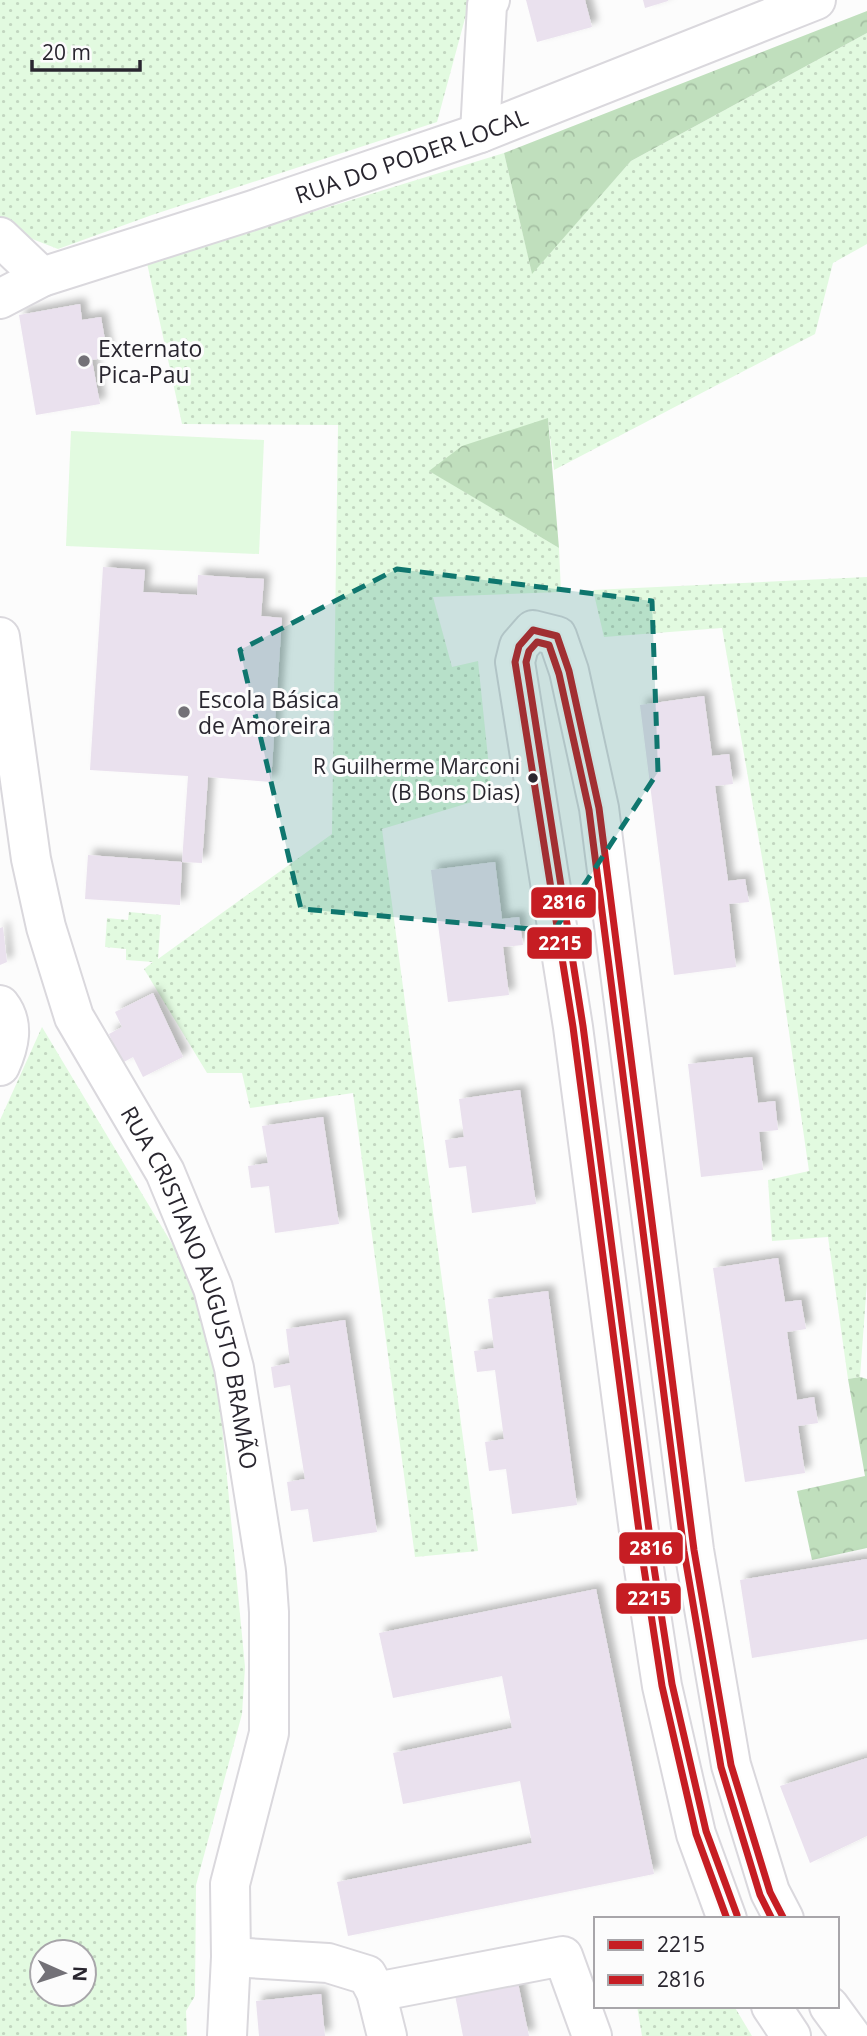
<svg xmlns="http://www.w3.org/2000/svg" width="867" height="2036" font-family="'Open Sans',sans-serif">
	<defs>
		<pattern id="grass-dots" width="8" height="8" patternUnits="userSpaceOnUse" patternTransform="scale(1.75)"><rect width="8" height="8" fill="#e2fae0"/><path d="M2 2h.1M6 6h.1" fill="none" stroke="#c2d6c0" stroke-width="1.8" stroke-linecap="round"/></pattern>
		<pattern id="forest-crowns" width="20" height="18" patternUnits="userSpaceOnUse" patternTransform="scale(1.75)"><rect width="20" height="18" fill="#c0dfbd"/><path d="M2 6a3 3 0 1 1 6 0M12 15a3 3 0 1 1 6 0" fill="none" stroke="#a5bfa3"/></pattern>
		<filter id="shadow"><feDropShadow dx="6" dy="-6" stdDeviation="3.5" flood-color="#0004"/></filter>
	</defs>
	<rect width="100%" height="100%" fill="#fcfcfc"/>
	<path fill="url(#grass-dots)" fill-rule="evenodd" d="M0,0h470l-33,122 -285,93 -94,34 -54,-21 -4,-5z
		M867,33v211l-34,19 -18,71 -261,136 -6,-51 -118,52 129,77 2,44 -128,5 19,70 26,-6 14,135 -110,33 96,722 -63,6 -62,-464 -103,15 -8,-35h-35l-63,-104 9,-7 -27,-2v-11l-21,-2 2,-29 21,2 1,-8 32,3 -3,44 174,-125 6,-409 -156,-1 -35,-161 357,-110 28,120 99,-112z
		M867,577v705l-7,95 -12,2 -20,-142 -56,4 -4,-61 41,-9 -36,-250 -51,-293 -118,9 -11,-47z
		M42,1027l169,282 34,358 -3,47 -46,171 -1,111 -9,15 1,25h-187v-916zM42,1952h42v42h-42z
		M637,2006h97l18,30h-110z"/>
	<path fill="url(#forest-crowns)" d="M867,11v22l-236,128 -99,113 -28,-121z
		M548,418l11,130 -130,-77 33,-25z
		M860,1377l7,2v169l-55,12 -15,-69 68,-15 -17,-97z"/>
	<path fill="#e2fae0" d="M71,431l193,9 -5,114 -193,-8z"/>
	<path fill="#eae1ee" filter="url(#shadow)" d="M526,0h59l7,27 -55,15z
		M643,0h25v1l-23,7z
		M80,304l2,16 19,-3 7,40 -16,3 8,44 -64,11 -17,-100z
		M103,567l42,3 -2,22 54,3 1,-20 66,4 -3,37 21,2 -11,164 -63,-5 -6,86 -20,-1 6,-86 -98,-6z
		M704,696l8,60 17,-2 4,30 -18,2 13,95 17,-2 4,23 -20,2 7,63 -62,8 -34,-270z
		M88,855l94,7 -2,43 -95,-6z
		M495,862l7,57 17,-2 4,28 -20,2 6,48 -61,7 -17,-132z
		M3,927l4,35 -7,3v-37z
		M153,993l30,64 -40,20 -10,-20 -11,6 -13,-29 13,-7 -7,-15z
		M752,1057l6,46 17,-2 3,29 -19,2 4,38 -62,7 -13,-113z
		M520,1090l16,114 -64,9 -6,-47 -17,2 -4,-28 19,-3 -5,-38z
		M323,1117l16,107 -64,9 -6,-47 -18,2 -3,-22 20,-3 -6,-37z
		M778,1258l7,44 16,-2 5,29 -19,3 10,68 17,-3 4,26 -20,3 7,47 -60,9 -32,-214z
		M548,1291l29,214 -65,9 -6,-45 -17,2 -4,-29 19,-3 -9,-69 -18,2 -3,-21 20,-3 -6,-49z
		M345,1320l32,212 -64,10 -5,-33 -17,2 -4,-29 18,-3 -15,-94 -16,3 -3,-21 19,-4 -4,-34z
		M867,1559v80l-115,19 -12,-78z
		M596,1589l58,285 -306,62 -11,-54 195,-39 -12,-62 -117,23 -10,-51 119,-25 -10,-52 -109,22 -14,-65z
		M867,1758v78l-57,27 -30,-77z
		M517,1978l12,58h-66l-9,-46z
		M321,1994l4,42h-66l-3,-35z"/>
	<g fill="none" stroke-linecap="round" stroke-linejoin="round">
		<g stroke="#dad8dd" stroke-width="42">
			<g id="minor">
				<path d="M480,133l7,-128 3,-5"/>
				<path d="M0,237l42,40"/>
				<path id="s1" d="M0,299l42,-22 211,-67 227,-77 336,-133"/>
				<path id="s2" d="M0,637l31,222 15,68 28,90 91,155 48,116 21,80 32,202 3,42v121l-39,151 1,73 -4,79"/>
				<path d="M0,1005c15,19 9,41 0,61"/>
				<path d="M727,1919l-31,-85 -34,-148 -19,-124 -70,-535 -58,-365 4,-16 14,-16 24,6 12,35 30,137 95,742 37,215 39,127 14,27"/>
				<path d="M231,1957l97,6 39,12 9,17 11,44"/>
				<path d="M376,1992l187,-36 29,80"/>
				<path d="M771,2006l20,30"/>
				<path d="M829,2006l22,30"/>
			</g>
		</g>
		<use href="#minor" stroke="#fff" stroke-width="38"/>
		<g stroke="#fcfcfc" stroke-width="12">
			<path id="bus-1" d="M727,1919l-31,-85 -34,-148 -19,-124 -70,-535 -58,-365 4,-16 14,-16 24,6 12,35 30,137 95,742 37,215 39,127 14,27"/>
		</g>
		<g stroke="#fcfcfc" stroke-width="12">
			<path id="bus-2" d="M737,1915l-31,-84 -34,-147 -19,-123 -70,-535 -57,-364 3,-11 8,-9 12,3 10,29 30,136 95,741 37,216 39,128 12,24"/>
		</g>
		<use href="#bus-1" stroke="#c61d23" stroke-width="7"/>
		<use href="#bus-2" stroke="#c61d23" stroke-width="7"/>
	</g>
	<path fill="#0f766e" fill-opacity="0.2" stroke="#0f766e" stroke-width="5" stroke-dasharray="14 9" stroke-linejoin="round" d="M397,569l255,32 6,171 -104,159 -253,-22 -61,-259z"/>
	<g fill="#737177" stroke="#fcfcfc" stroke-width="2.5">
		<circle cx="84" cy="361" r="7"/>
		<circle cx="184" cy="712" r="7"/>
	</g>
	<circle fill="#29262f" stroke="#fcfcfc" stroke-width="2.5" cx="533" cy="778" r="6"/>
	<g text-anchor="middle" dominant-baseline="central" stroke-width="6" stroke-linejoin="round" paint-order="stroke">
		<g font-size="21" fill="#29262f" stroke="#fcfcfc" text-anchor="end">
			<text x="520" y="766">R Guilherme Marconi<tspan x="520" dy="26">(B Bons Dias)</tspan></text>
		</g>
		<g font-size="23" fill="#29262f" stroke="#fcfcfc">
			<text stroke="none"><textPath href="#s1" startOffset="436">RUA DO PODER LOCAL</textPath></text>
			<text stroke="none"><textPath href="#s2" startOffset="686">RUA CRISTIANO AUGUSTO BRAMÃO</textPath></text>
		</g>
		<g font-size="23" fill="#29262f" stroke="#fcfcfc" text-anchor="start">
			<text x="98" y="348">Externato<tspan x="98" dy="26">Pica-Pau</tspan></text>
			<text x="198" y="699">Escola Básica<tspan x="198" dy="26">de Amoreira</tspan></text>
		</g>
	</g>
	<g stroke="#fcfcfc" stroke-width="2.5">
		<rect x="530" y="886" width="67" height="33" rx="7" fill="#c61d23"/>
		<rect x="526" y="926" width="67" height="34" rx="7" fill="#c61d23"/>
		<rect x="618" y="1531" width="66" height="34" rx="7" fill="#c61d23"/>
		<rect x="615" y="1582" width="67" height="33" rx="7" fill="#c61d23"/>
	</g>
	<g font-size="19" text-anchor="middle" font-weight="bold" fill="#fff">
		<text x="564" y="909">2816</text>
		<text x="560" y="950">2215</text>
		<text x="651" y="1555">2816</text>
		<text x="649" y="1605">2215</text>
	</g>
	<rect x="594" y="1917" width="245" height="91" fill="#fcfcfc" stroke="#a8a6aa" stroke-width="2"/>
	<rect x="608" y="1940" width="35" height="10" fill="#c61d23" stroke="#a8a6aa" stroke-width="2"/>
	<text x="657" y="1952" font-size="21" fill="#29262f">2215</text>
	<rect x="608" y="1975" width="35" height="10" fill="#c61d23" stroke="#a8a6aa" stroke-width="2"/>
	<text x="657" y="1987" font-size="21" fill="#29262f">2816</text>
	<g transform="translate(63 1973) rotate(93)"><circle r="33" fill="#fcfcfc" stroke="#a8a6aa" stroke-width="2"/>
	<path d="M0-5L12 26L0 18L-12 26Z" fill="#737177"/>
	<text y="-10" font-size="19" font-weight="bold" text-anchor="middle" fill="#29262f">N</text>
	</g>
	<path d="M32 60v10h108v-10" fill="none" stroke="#29262f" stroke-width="3.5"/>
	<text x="42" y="60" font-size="21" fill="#29262f" stroke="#fcfcfc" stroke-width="5" paint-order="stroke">20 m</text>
</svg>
